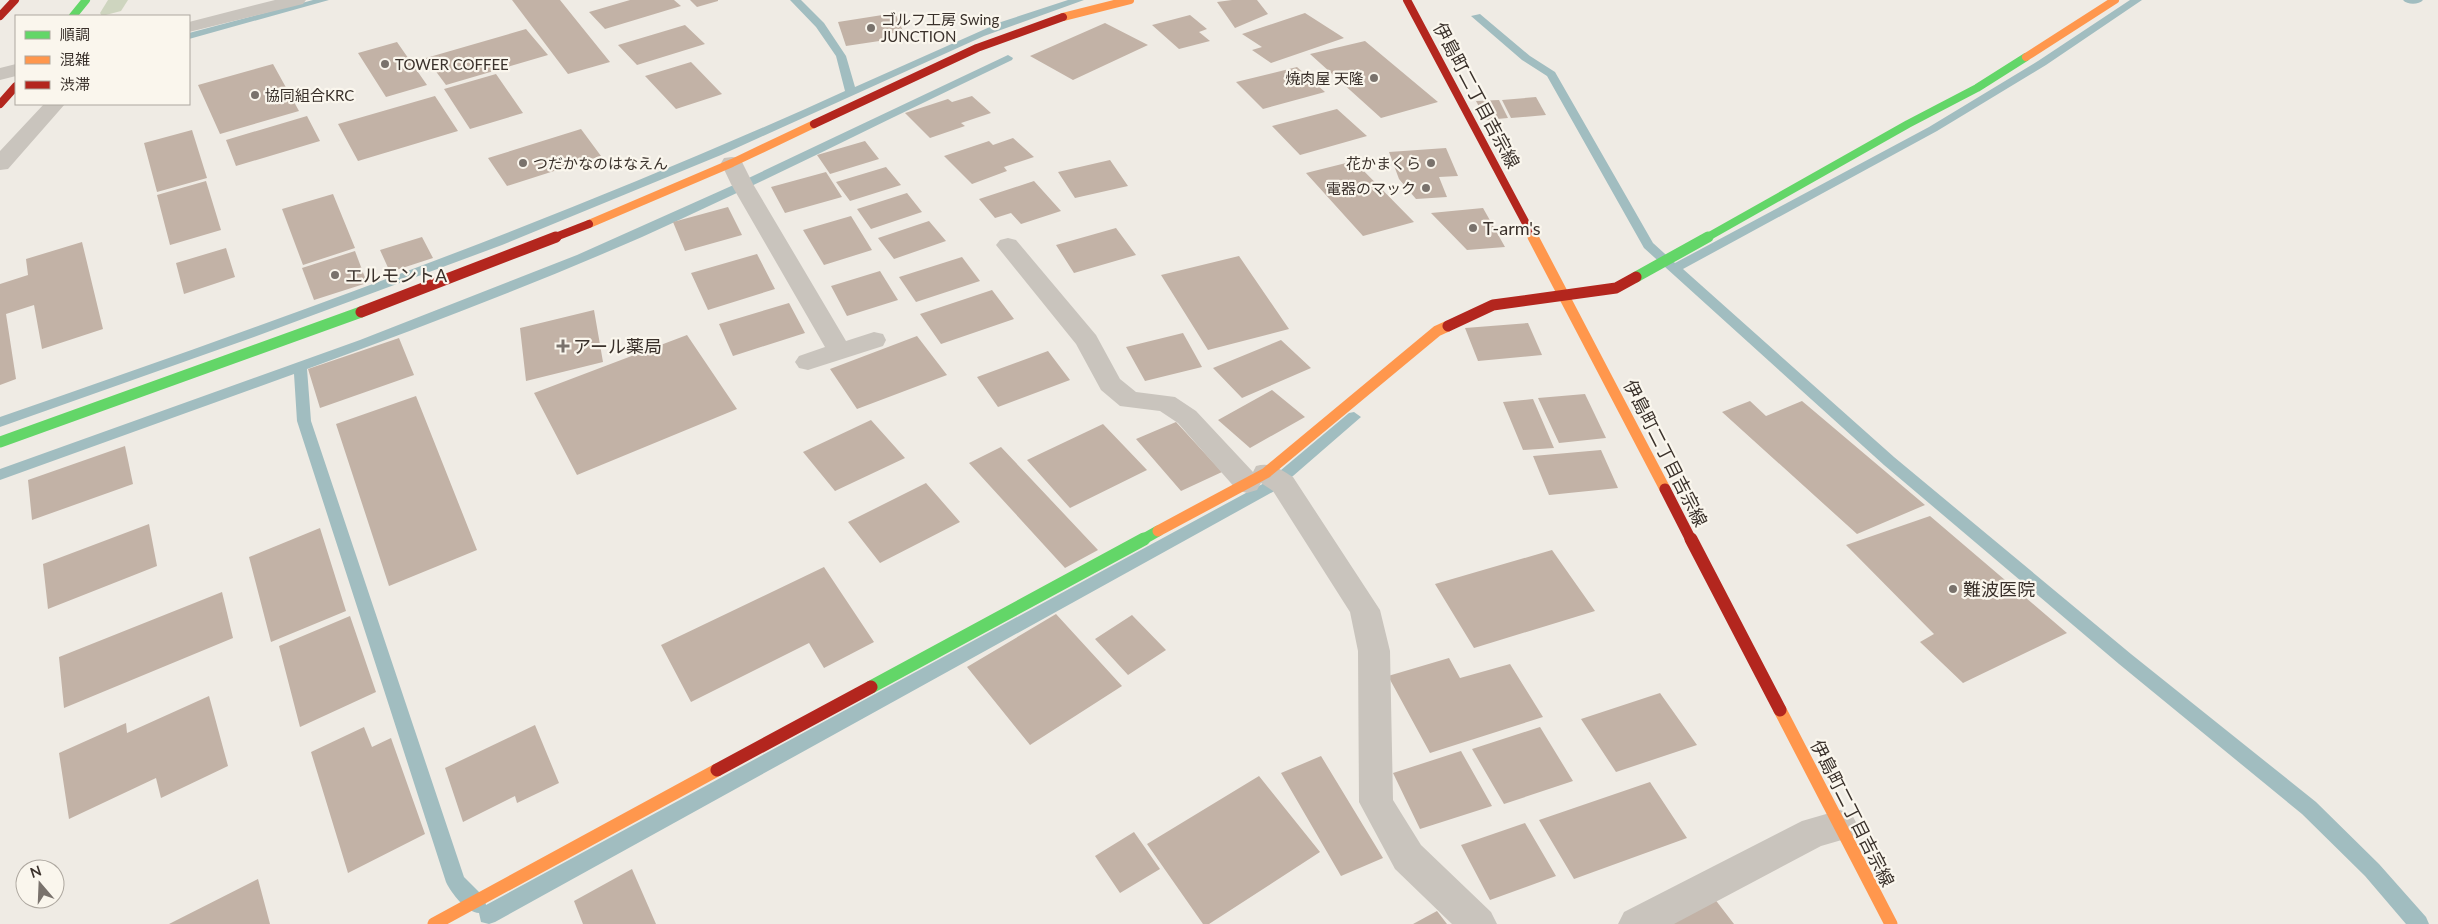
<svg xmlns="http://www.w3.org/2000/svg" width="2438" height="924" font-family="Lato,'Noto Sans JP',sans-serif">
	<rect width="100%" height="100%" fill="#efebe4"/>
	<path fill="#ced5bf" d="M108,0h20l-7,11 -19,5 -2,-3z"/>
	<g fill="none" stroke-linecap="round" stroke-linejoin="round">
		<path fill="#a1bdc0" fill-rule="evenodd" d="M313,0h16l-140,39v-6z
			M790,0h11l23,23 22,33 9,31 146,-65 67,-22h16l-100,36 -263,119 -219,90 -248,92 -254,90v-10c286,-99 570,-201 845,-326l-9,-35 -20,-29z
			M2130,0h12l-96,65 -109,66 -254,138 211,188 237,197 185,148 63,62 47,53 3,7h-23l-41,-48 -63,-62 -183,-150 -235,-199 -240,-217 -97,-172 -25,-16 -51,-44 9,-2 50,42 25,16 98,171 22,20 254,-136 109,-66z
			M2403,0h20c-4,5 -16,5 -20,0z
			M1008,55l5,3 -1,2c-124,59 -246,121 -370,177 -110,48 -222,91 -335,132l4,52 153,456 20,20 2,8 782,-424 81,-68 5,-1 7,5 -83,72 -783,433 -6,2 -8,-2 -2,-9c-12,0 -28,-20 -33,-31l-149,-461 -3,-47 -294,106v-11l360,-129 217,-85 161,-72z"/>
	</g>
	<path fill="#c2b2a6" d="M512,0h48l50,62 -42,12z
		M630,0h44l7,6 -76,23 -16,-17z
		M690,0h28v1l-21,6z
		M1232,0h25l11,14 -33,14 -18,-26z
		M895,13l8,18 -19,4 2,5 -40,6 -8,-24z
		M1305,13l39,25 -73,25 -19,-13 10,-3 -20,-13z
		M1190,15l17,14 -8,3 11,9 -31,8 -27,-24z
		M1105,23l43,22 -75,35 -43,-24z
		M685,25l20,19 -68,21 -19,-20z
		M526,29l22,26 -102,30 -20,-27z
		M1365,41l73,61 -57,16 -71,-64z
		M397,42l30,43 -41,12 -28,-44z
		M691,62l31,32 -46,15 -31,-33z
		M273,64l26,47 -79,23 -22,-49z
		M1297,67l28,25 -62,17 -27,-27z
		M496,74l27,39 -53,16 -26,-40z
		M435,96l23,35 -100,30 -20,-37z
		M972,96l19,17 -30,10 4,3 -35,12 -25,-25 43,-14 4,3z
		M1536,97l10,18 -35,3 -9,-18z
		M1499,100l9,18 -22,2 -10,-19z
		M1337,109l30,27 -67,19 -28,-29z
		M307,116l13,25 -84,25 -10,-26z
		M581,129l20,27 -94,30 -19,-28z
		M192,130l15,48 -50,14 -13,-49z
		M1013,138l21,19 -30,10 3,4 -35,13 -28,-28 45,-15 4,4z
		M865,141l14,18 -49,15 -13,-19z
		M1446,148l12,28 -19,1 8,20 -31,2 -17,-20 -10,-27z
		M1110,160l18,26 -53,12 -17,-26z
		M1354,161l60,61 -51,14 -57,-63z
		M886,167l15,18 -51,16 -14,-19z
		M826,172l16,25 -57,16 -14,-26z
		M206,181l15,49 -51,15 -13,-50z
		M1034,181l27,30 -40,13 -10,-11 -16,5 -16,-19z
		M907,193l15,19 -51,17 -14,-20z
		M333,194l22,54 -52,17 -21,-56z
		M728,207l14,28 -57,16 -12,-29z
		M1483,208l22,39 -38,3 -36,-37z
		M851,216l21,34 -48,15 -21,-35z
		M929,221l17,20 -52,18 -16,-21z
		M1116,228l20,27 -62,18 -18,-28z
		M422,237l11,21 -43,14 -10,-22z
		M82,242l21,87 -61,20 -8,-44 -28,9 10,65 -16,6v-101l28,-9 -2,-16z
		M226,248l9,29 -51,17 -8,-31z
		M355,251l12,32 -53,17 -12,-32z
		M757,254l18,35 -67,21 -17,-37z
		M1239,256l50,73 -81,21 -47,-75z
		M962,257l18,24 -64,21 -17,-25z
		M880,271l18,29 -51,16 -16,-30z
		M992,290l22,29 -73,25 -21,-30z
		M789,303l16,30 -72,23 -14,-32z
		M594,310l9,52 -77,19 -6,-53z
		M1528,323l14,32 -64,6 -13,-33z
		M1183,333l19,34 -57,14 -19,-34z
		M687,335l50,74 -160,66 -43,-82z
		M917,336l30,39 -90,34 -27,-40z
		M399,338l15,37 -94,33 -12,-39z
		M1281,340l30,28 -69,30 -29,-30z
		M1048,351l22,29 -72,27 -21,-30z
		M1272,390l33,27 -55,31 -32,-28z
		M1585,394l21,44 -47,5 -21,-45z
		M416,396l61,154 -88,36 -53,-162z
		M1533,399l21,49 -31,2 -20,-48z
		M1750,401l16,15 36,-15 123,104 -68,29 -135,-122z
		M871,420l34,38 -70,33 -32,-39z
		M1176,422l46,50 -41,19 -45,-52z
		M1103,424l44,46 -77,38 -43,-48z
		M125,446l8,38 -101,36 -4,-40z
		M1001,447l97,103 -33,18 -96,-105z
		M1601,450l17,38 -69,7 -16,-39z
		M926,483l34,39 -80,41 -32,-41z
		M1930,516l137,117 -104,50 -43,-41 14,-8 -88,-89z
		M149,524l8,42 -109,43 -5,-45z
		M320,528l26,83 -75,31 -22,-85z
		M1552,550l43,61 -121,37 -39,-64z
		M824,567l50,75 -50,26 -15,-25 -118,59 -30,-57z
		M222,592l11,46 -169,70 -5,-51z
		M1056,614l66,72 -92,59 -63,-78z
		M1132,615l34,35 -38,25 -33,-36z
		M350,616l26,76 -76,35 -21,-81z
		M1449,658l11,20 50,-14 33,53 -113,36 -42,-77z
		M1660,693l37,52 -81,27 -35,-53z
		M209,696l19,70 -67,32 -5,-20 -87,41 -10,-66 67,-30 1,10z
		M535,725l24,58 -42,20 -2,-7 -52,26 -18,-54z
		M364,727l8,20 19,-9 34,96 -77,39 -37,-121z
		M1540,727l33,54 -69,23 -32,-55z
		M1461,751l31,55 -72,23 -27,-56z
		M1321,756l62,102 -42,18 -60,-103z
		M1259,776l61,76 -111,72h-6l-56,-80z
		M1650,782l37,56 -113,41 -35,-59z
		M1525,823l31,53 -66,24 -29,-55z
		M1134,832l26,37 -40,24 -25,-37z
		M632,869l24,55h-73l-9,-23z
		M258,879l12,45h-101z
		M1714,898l20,26h-68z
		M1437,911l10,13h-34z"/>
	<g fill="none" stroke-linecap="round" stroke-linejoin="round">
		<path fill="#c9c4bd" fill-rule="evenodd" d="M275,0h31l-3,4 -114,28v-10z
			M16,64v12l-16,4v-12z
			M44,104h21l-57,65 -8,1v-19z
			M732,157l8,1 13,26 93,157 28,-9 9,2 3,6 -3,6 -75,24 -9,-2 -4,-6 4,-6 26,-9 -94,-163 -10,-21 3,-5z
			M1008,238l8,2 80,95 24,44 16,13 39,5 21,14 57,61 3,-6c15,-4 24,3 37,11l87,133 10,41 3,149 28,45 70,67 6,12h-45l-57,-55 -36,-67 -1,-151 -8,-39 -77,-121 -12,-8 -4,7 -10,3 -10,-3 -59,-67 -18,-12 -40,-5 -19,-16 -25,-46 -80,-99 4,-5z
			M1840,810l12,5 6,11 -6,11 -31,9 -147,78h-56l6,-12 178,-91z"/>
		<path stroke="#63d668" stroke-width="8" d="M73,16l13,-16
			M1706,238l202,-114 69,-36 49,-31"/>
		<path stroke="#63d668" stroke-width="11" d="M1636,277l72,-40
			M0,442l361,-130
			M1142,540l16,-9"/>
		<path stroke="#63d668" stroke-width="13" d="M871,687l273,-148"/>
		<path stroke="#ff974d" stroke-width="8" d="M1063,17l67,-17
			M2026,57l89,-57
			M589,224l143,-61 82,-39
			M1530,231l4,7"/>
		<path stroke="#ff974d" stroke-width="11" d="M1533,237l132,252
			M1158,531l108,-58 171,-142 11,-5"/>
		<path stroke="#ff974d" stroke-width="13" d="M1780,710l111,214
			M434,924l283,-154"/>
		<path stroke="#b3261e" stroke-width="8" d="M1407,0l123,231
			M0,16l15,-16
			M0,104l16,-18
			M814,124l163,-76 86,-31
			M553,238l36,-14"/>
		<path stroke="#b3261e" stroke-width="11" d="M361,312l195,-75
			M1448,326l45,-21 123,-17 20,-11
			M1665,489l26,51"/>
		<path stroke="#b3261e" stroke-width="13" d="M1691,539l89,171
			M717,770l154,-83"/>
	</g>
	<g fill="#79726c" stroke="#faf6ed" stroke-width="2">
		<circle cx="871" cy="28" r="5"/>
		<circle cx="385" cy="64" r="5"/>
		<circle cx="1374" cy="78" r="5"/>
		<circle cx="255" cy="95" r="5"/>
		<circle cx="523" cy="163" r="5"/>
		<circle cx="1431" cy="163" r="5"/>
		<circle cx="1426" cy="188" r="5"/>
		<circle cx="1473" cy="228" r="5"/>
		<circle cx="335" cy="275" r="5"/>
		<path d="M560.5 338.5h5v5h5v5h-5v5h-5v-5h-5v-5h5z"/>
		<circle cx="1953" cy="589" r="5"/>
	</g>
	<g text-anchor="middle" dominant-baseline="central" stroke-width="4.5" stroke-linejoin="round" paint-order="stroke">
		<g font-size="15" fill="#3a312b" stroke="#faf6ed" text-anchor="start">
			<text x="881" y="19">ゴルフ工房 Swing<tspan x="881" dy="17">JUNCTION</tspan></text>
			<text x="395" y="64">TOWER COFFEE</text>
			<text x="1364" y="78" text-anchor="end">焼肉屋 天隆</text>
			<text x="265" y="95">協同組合KRC</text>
			<text x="533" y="163">つだかなのはなえん</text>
			<text x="1421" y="163" text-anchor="end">花かまくら</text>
			<text x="1416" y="188" text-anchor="end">電器のマック</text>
		</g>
		<g font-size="18" fill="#3a312b" stroke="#faf6ed">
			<text transform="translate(1477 95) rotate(62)">伊島町二丁目吉宗線</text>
			<text transform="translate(1666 453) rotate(63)">伊島町二丁目吉宗線</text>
			<text transform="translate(1853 813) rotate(63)">伊島町二丁目吉宗線</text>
		</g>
		<g font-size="18" fill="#3a312b" stroke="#faf6ed" text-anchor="start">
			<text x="1483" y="228">T-arm's</text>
			<text x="345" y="275">エルモントA</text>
			<text x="573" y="346">アール薬局</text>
			<text x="1963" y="589">難波医院</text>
		</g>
	</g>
	<rect x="15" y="15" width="175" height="90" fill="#faf6ed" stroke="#ada79f"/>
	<rect x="25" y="31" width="25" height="8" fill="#63d668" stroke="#ada79f"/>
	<text x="60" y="40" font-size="15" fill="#3a312b">順調</text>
	<rect x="25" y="56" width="25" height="8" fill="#ff974d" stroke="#ada79f"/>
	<text x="60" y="65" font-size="15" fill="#3a312b">混雑</text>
	<rect x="25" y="81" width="25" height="8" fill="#b3261e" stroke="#ada79f"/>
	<text x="60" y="90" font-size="15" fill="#3a312b">渋滞</text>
	<g transform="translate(40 884) rotate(341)"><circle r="24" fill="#faf6ed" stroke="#ada79f"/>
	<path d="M0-4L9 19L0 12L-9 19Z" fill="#79726c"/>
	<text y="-8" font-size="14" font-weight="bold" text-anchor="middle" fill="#3a312b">N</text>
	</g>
</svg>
